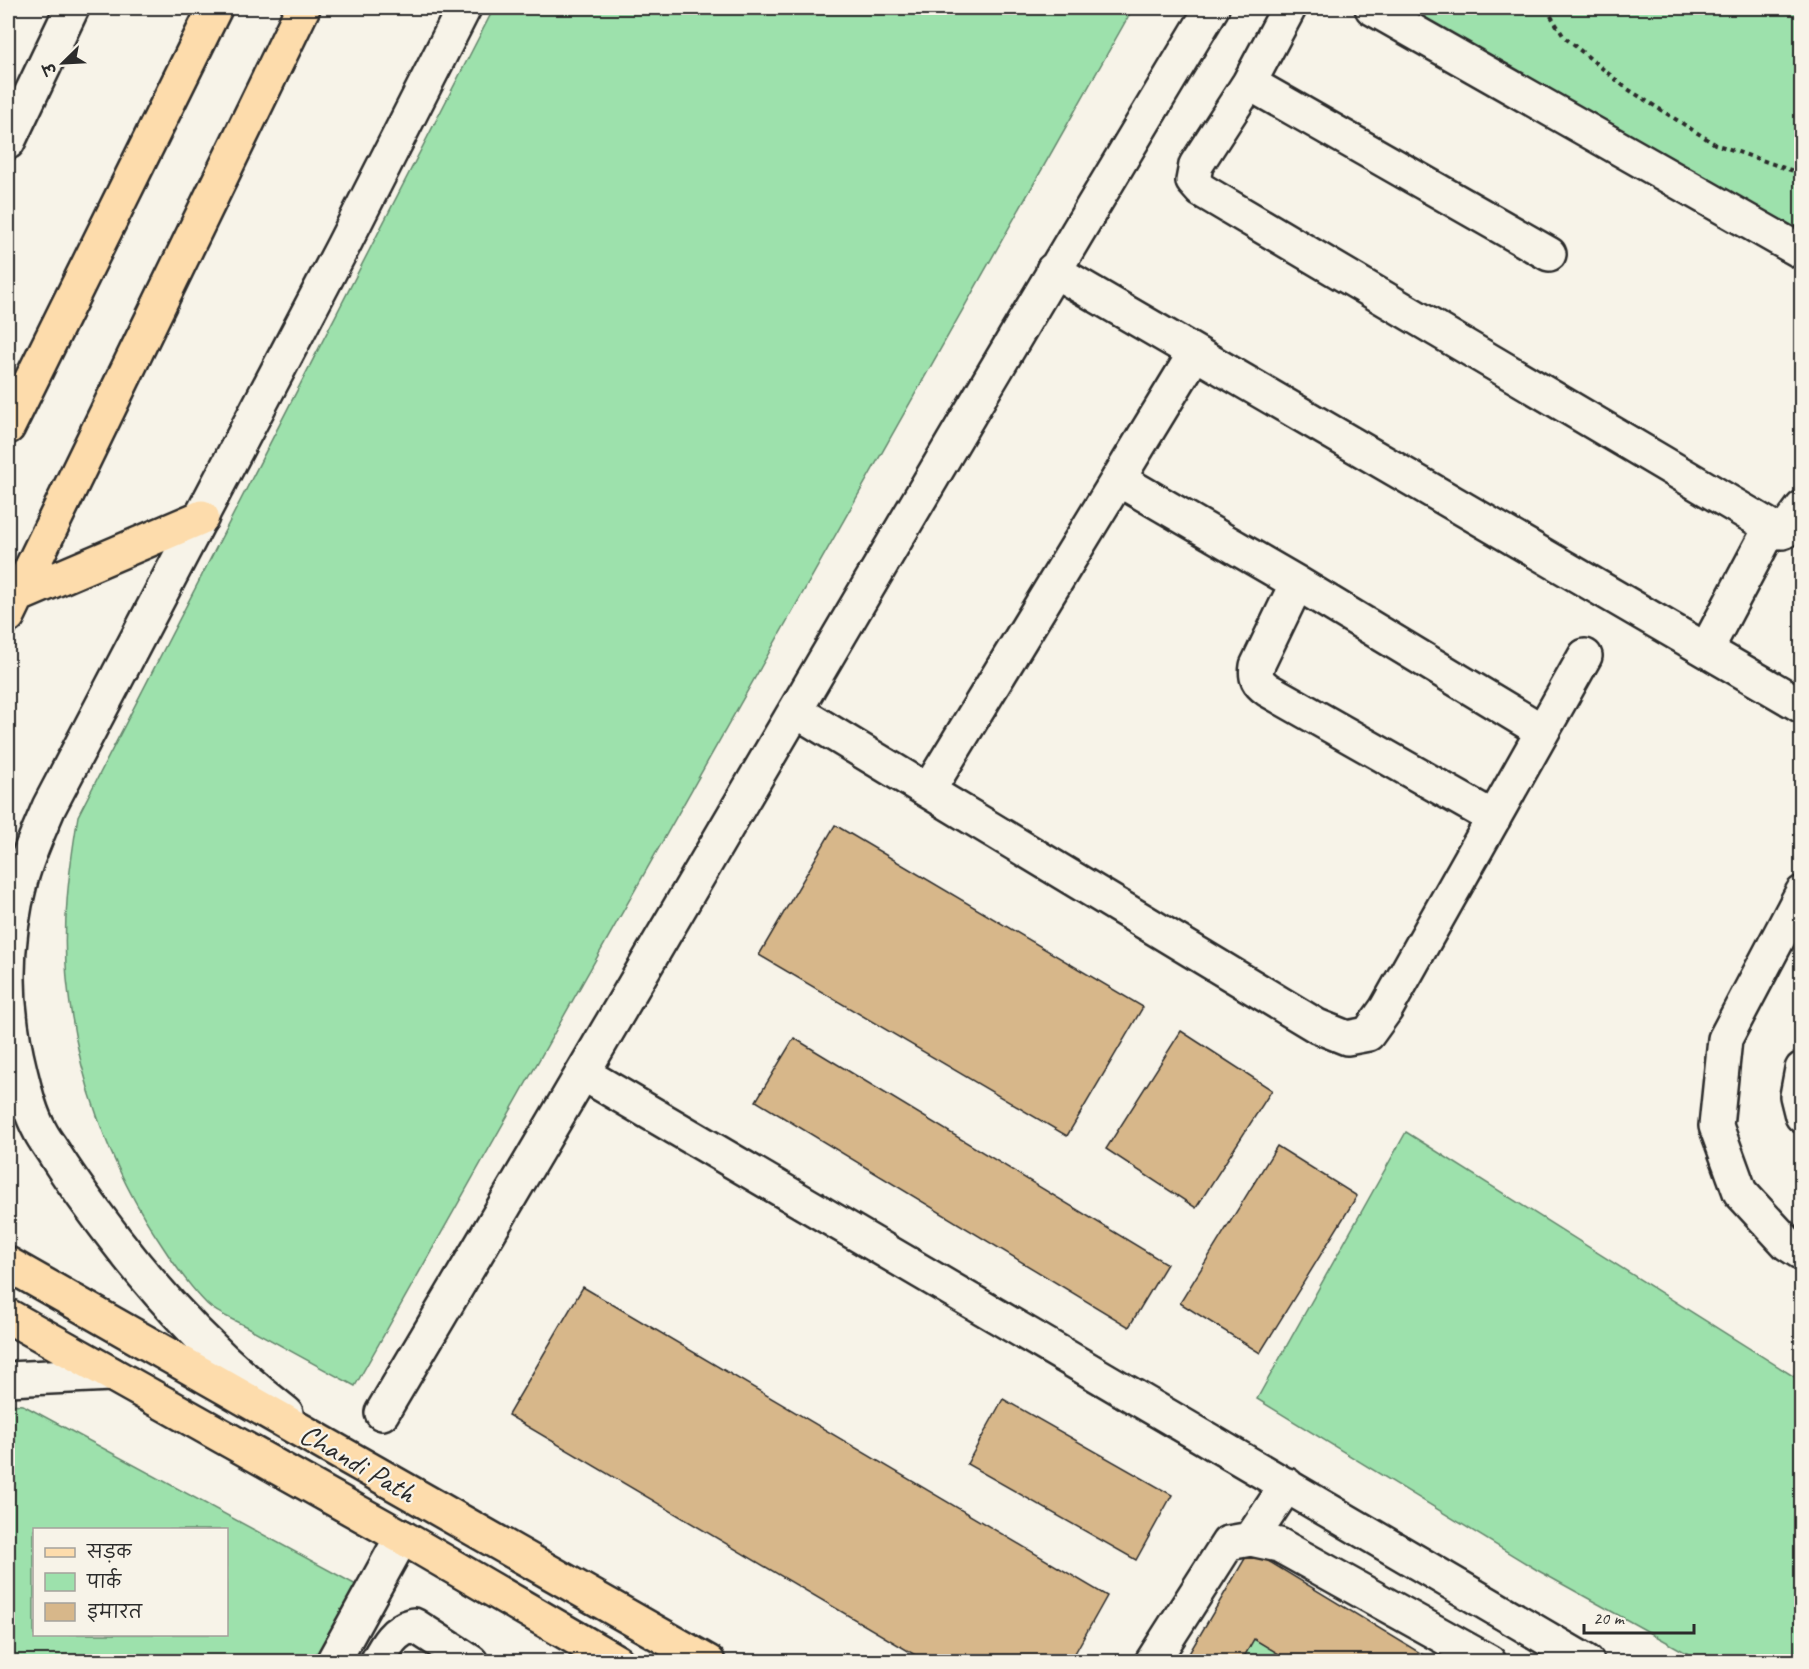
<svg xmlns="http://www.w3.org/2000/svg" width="1809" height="1669" font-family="Caveat,'Playpen Sans Deva',sans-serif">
	<rect width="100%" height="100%" fill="#f7f3e8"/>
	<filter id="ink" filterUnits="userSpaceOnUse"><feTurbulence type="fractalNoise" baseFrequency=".0167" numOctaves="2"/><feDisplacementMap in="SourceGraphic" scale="12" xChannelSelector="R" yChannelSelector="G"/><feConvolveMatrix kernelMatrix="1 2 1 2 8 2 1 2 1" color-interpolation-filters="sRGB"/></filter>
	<g filter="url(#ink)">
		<path fill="#9de1ac" stroke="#64866c" stroke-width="1.5" fill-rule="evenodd" d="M494,8h639l-778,1378c-36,-19 -72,-39 -108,-59 -12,-7 -30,-13 -40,-23 -17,-17 -31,-37 -44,-57 -54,-80 -87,-172 -96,-268 -5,-54 2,-109 11,-163z
			M1398,8h403v240z
			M1406,1132l395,249v280h-100l-164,-91 -280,-171z
			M8,1404l15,1 337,182 -44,74 -308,1zM34,1530h192v104h-192z
			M1254,1639l38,22 -51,1z"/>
		<path fill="#d7b78a" stroke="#2b2b2b" stroke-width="1.5" d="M835,825l308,182 -76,129 -308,-181z
			M1181,1031l91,59 -76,118 -90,-59z
			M794,1038l373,226 -38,63 -373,-226z
			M1277,1146l80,50 -97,157 -80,-50z
			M583,1287l524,309 -37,66h-143l-419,-247z
			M1003,1399l169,96 -36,65 -169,-96z
			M1250,1550l185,112h-143l-38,-23 -13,23h-57z"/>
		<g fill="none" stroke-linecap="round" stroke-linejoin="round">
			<g stroke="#2b2b2b" stroke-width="38">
				<path id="minor" d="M1289,8l-40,75 -53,82 -3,16 8,9 570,337 11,5 3,-1 17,-23
					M1372,8l430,244
					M1249,83l300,171
					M8,142l64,-134
					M1053,270l749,436
					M1118,479l179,104
					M1706,650l65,-123
					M796,711l132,80 267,-438
					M928,791l389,235 30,12 21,-4 18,-25 199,-353
					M1494,818l-226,-128c-10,-7 -13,-12 -11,-24l40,-83 245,148
					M1802,893l-77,146 -9,87 24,66 48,52 14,9
					M1802,1069l-5,27 5,20
					M584,1074l1003,588
					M8,1379l103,-5
					M286,1413c-64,-50 -122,-110 -171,-174 -20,-26 -40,-53 -58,-81 -5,-9 -12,-17 -17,-27 -10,-18 -15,-40 -20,-60 -16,-63 -16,-129 1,-192 7,-25 18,-48 28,-72l294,-561 121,-238
					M382,1413c278,-468 549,-940 830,-1405
					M1251,1539l36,-54
					M333,1662l69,-125
					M377,1662c9,-17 17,-32 37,-37l57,37
					M1152,1662l76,-119 23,-4 28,6 210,117"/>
			</g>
			<g stroke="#2b2b2b" stroke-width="38">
				<path id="major" d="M8,1264l700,398
					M8,1316l394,221 215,125"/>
			</g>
			<g stroke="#2b2b2b" stroke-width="38">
				<path id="highway" d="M8,427l207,-419
					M17,596l185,-79
					M8,616l295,-608"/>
			</g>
			<path stroke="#2b2b2b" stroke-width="4" stroke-dasharray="4.5 4.5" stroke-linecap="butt" d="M1546,8l18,29 62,51 89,56 87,30"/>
			<use href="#minor" stroke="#f7f3e8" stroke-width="33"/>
			<use href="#major" stroke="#fddcac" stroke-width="33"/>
			<use href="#highway" stroke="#fddcac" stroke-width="33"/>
		</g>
	</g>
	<g text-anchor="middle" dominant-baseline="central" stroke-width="4.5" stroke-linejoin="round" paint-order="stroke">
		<g font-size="30" fill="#2b2b2b" stroke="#f7f3e8">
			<text transform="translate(358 1463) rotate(30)">Chandi Path</text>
		</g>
	</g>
	<rect width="1809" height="1669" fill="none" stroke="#f7f3e8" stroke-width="30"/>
	<rect x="15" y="15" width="1779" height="1639" fill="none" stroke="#2b2b2b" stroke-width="2" filter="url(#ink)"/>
	<rect x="33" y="1528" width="195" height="108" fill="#f7f3e8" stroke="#a5a39c" stroke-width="1.5"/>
	<rect x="45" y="1548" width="30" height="9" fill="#fddcac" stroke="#a5a39c" stroke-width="1.5"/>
	<text x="87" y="1558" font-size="18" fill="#2b2b2b">सड़क</text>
	<rect x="45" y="1573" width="30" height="18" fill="#9de1ac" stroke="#a5a39c" stroke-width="1.5"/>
	<text x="87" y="1588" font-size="18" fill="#2b2b2b">पार्क</text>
	<rect x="45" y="1603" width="30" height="18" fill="#d7b78a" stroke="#a5a39c" stroke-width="1.5"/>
	<text x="87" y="1618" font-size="18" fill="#2b2b2b">इमारत</text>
	<g transform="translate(63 63) rotate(246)" stroke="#f7f3e8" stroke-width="4.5" paint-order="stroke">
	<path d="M0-4.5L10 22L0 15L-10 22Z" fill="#2b2b2b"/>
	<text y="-9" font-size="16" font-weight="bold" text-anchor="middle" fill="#2b2b2b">उ</text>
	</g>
	<path d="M1584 1624v9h110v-9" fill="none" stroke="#2b2b2b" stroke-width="3"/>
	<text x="1593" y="1624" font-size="18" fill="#2b2b2b" stroke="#f7f3e8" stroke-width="4.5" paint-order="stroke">20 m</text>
</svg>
